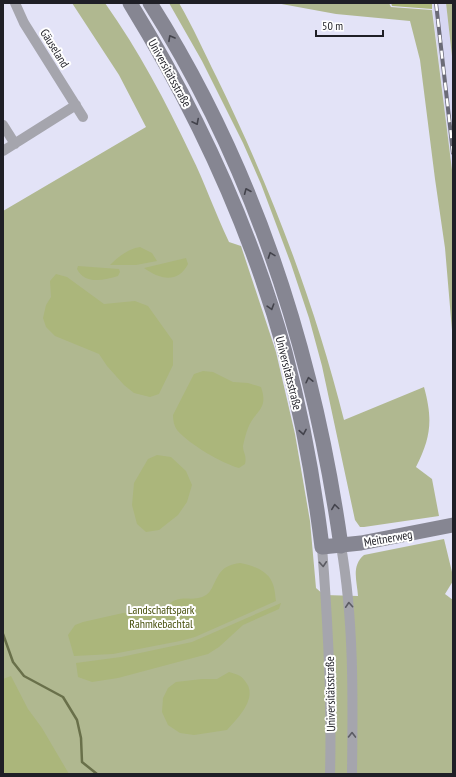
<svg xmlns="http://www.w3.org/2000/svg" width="456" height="777" font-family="'PT Sans Narrow',sans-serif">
	<rect width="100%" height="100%" fill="#e3e3f7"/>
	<path fill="#d7d7f2" d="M432,3h14l7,63v110z"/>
	<path fill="#b0b890" d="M72,3h33c34,48 61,99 86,152 14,28 24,58 38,87l12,4 35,106 19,82 15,87 6,67 8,7 34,1c-1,-15 -7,-30 6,-41l80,-16 8,33 1,9 -8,13 8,6v174h-450v-563l143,-84 -27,-52z
		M169,3h10c14,24 25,49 37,73 54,110 98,225 128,344l80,-33c9,33 7,50 -8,80l16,12 7,37 -75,11h-4l-5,-7 -33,-154 -13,-48 -18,-54 -30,-80 -18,-41 -41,-82z
		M276,3h113l2,4 41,3 21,168v164l-8,-94 -10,-69 -15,-119 -10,-39 -74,-7z
		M446,3h7v62z"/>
	<path fill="#abb67b" d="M391,3h41v6l-40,-3z
		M140,247l12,6 5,8 -21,4h-26c9,-9 18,-16 30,-18z
		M186,258l2,6c-10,20 -29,15 -44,4z
		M78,266l41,3 1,3 -2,4c-14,4 -33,9 -41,-7z
		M56,274l11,3 37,27 31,-3 13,5 25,35v24l-14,29 -9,3 -16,-4 -10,-8 -17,-19 -8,-12 -44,-18 -9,-9 -3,-9 3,-13 5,-8 -1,-16z
		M203,371l10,1 20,10 15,1 13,4c8,23 -6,23 -13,41 -2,5 -4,13 -5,18 0,7 4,9 2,18l-6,4c-18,-5 -50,-24 -62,-38 -3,-4 -4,-10 -4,-15l21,-41z
		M157,455l14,2 15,14 6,14 -5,17 -9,13 -19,15 -13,2 -9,-8 -5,-19 2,-22 14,-24z
		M240,563c11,2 27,7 32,19 3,6 3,13 4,19l-81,36 -15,4 -67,13 -39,2 -6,-21 7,-10 8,-3 40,-9 28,-1 14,-3c13,-18 27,-5 41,-14 3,-2 4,-4 6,-7 8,-16 9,-22 28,-25z
		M281,603l-2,6 -36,16 -24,22 -11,7 -90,24 -26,4 -14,-5 -2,-14 45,-6 71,-15z
		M229,672c7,2 12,3 16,9 14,16 -7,37 -18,49l-33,5 -14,-2 -12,-8 -6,-13 1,-14 5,-10 8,-6 26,-3h15z
		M11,676l17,33 14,19 27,46h-66v-95z"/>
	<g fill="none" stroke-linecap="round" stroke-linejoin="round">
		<path stroke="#69704a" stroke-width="2.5" d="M3,634l10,28 11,14 39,21 14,23 4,18 1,24 15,12"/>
		<path stroke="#a5a5ad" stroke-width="10" d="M15,3l9,20 59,94
			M3,125l12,19
			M3,151l73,-46
			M341,546c13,75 12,152 11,228
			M322,547c6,76 10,151 8,227"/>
		<path stroke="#868692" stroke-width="15" d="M130,3c67,109 121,226 155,349 17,64 29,130 37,195l39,-4 92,-18
			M150,3c104,164 164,351 191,543"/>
		<g stroke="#6b6b77" stroke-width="4">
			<path id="rail" d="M436,3l17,150"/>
		</g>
		<use href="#rail" stroke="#fff" stroke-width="2.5" stroke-dasharray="8" stroke-linecap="butt"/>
	</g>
	<defs><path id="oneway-chevron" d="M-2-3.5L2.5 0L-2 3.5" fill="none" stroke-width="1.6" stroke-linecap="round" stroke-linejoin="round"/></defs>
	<g stroke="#43434c">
		<use href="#oneway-chevron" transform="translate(171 38) rotate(-119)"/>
		<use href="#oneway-chevron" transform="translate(196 122) rotate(63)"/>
		<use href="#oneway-chevron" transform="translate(247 191) rotate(-113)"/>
		<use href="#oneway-chevron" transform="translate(271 255) rotate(-110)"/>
		<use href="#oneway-chevron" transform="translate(271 307) rotate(73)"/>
		<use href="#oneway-chevron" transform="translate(309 380) rotate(-103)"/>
		<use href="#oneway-chevron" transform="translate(303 432) rotate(80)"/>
		<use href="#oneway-chevron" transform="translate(335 507) rotate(-98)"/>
	</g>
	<g stroke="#5b5b63">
		<use href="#oneway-chevron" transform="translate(323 564) rotate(86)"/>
		<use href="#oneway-chevron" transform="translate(349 605) rotate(-94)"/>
		<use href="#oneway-chevron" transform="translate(352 735) rotate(-89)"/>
	</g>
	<g text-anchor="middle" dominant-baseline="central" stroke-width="4" stroke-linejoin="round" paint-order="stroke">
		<g font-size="12" fill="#1f1f26" stroke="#fff">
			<text transform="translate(55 48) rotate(58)">Gäuseland</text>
			<text transform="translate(170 73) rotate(61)">Universitätsstraße</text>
			<text transform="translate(289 373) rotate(76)">Universitätsstraße</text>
			<text transform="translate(388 538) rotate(-10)">Meitnerweg</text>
			<text transform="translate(330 694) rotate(-91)">Universitätsstraße</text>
		</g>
		<g font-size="12" fill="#4a520f" stroke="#fff">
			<text x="161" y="609">Landschaftspark<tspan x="161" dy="14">Rahmkebachtal</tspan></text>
		</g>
	</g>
	<rect width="456" height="777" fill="none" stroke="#1f1f26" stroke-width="8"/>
	<path d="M316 30v6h67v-6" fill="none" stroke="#1f1f26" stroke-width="2"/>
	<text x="322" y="30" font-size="12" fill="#1f1f26" stroke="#ffffff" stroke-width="3" paint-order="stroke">50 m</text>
</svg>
